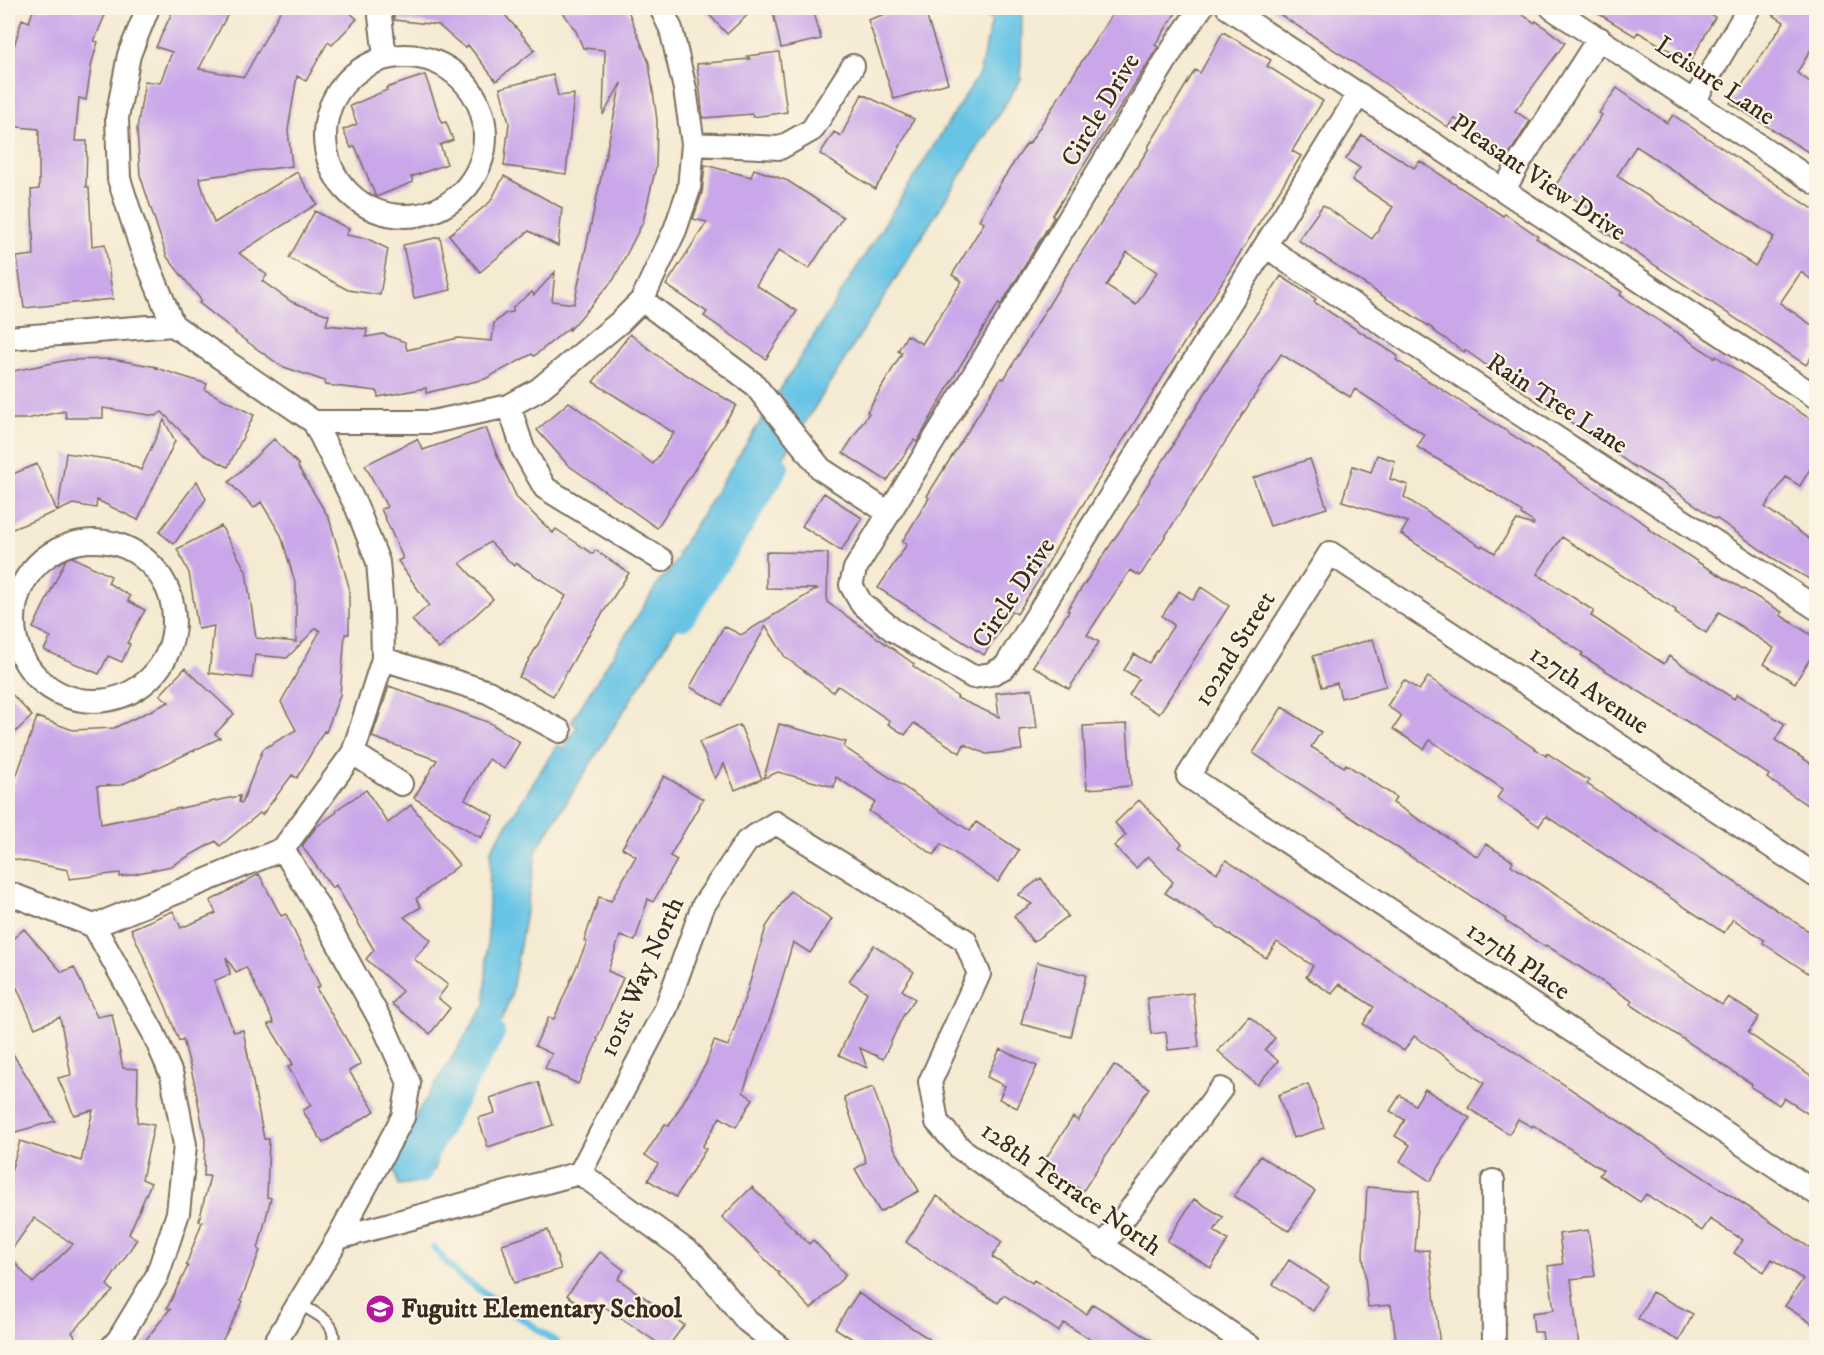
<svg xmlns="http://www.w3.org/2000/svg" width="1824" height="1355" font-family="'IM FELL DW Pica',serif">
	<rect width="100%" height="100%" fill="#fcf5e5"/>
	<filter id="ink" filterUnits="userSpaceOnUse"><feTurbulence type="fractalNoise" baseFrequency=".0167" numOctaves="2"/><feDisplacementMap in="SourceGraphic" scale="12" xChannelSelector="R" yChannelSelector="G"/><feConvolveMatrix kernelMatrix="1 2 1 2 8 2 1 2 1" color-interpolation-filters="sRGB"/></filter>
	<filter id="wash" filterUnits="userSpaceOnUse"><feTurbulence type="fractalNoise" baseFrequency=".008" numOctaves="4" result="noise"/><feDisplacementMap in="SourceGraphic" scale="24" xChannelSelector="R" yChannelSelector="G"/><feGaussianBlur stdDeviation="1.35" result="paint"/><feColorMatrix in="noise" values="0 0 0 0 0 0 0 0 0 0 0 0 0 0 0 0 0 1.4 0 .05"/><feComposite in="paint" operator="in"/></filter>
	<g filter="url(#wash)">
		<rect width="100%" height="100%" fill="#f5ead2"/>
		<path fill="#67c4e5" stroke="#517782" stroke-width="1.5" d="M974,8h48l-1,71 -484,770 -26,147 -11,28 -66,106 -2,10 5,16 -2,13 -16,14 -21,2 -6,-23 22,-39 2,-8 69,-110 6,-155 66,-105 7,4 13,-23 -6,-4 91,-145 3,1 14,-22 -2,-2 86,-137 11,14 20,-17 -16,-21 201,-319 13,-54z"/>
		<g fill="none" stroke-linecap="round" stroke-linejoin="round">
			<path stroke="#67c4e5" stroke-width="7" d="M434,1248l24,27 98,67 4,6"/>
			<path stroke="#67c4e5" stroke-width="24" d="M682,618l53,-82 42,-69
				M420,1172l7,-20 66,-119"/>
		</g>
		<g id="blocks">
			<path fill="#c9a7e9" fill-rule="evenodd" d="M34,8h74l-14,33 4,1 -6,20 -6,38 -7,-2 -4,43h12l-1,46h3l3,59 13,-2 8,55 -89,9 -7,-51 17,-2 -3,-65 8,-1v-60l-31,-3v-66h2l12,-41 7,3z
				M174,8h57l-32,61 45,8 38,-69h63l12,11 -25,26 -4,-3 -22,39 -9,-5 -9,54 4,36 -93,12 15,45 83,-51 20,32 -78,49 28,22 -5,6 30,21 37,13 -3,10 41,4 -1,8 17,-3 22,8 2,8 51,-12 34,3 2,-18 12,-10 7,-1v-5l19,-15 2,3 21,-23 -3,29 22,3 47,-221 -18,32 2,-65 -22,-2 -7,-17 -16,-23h67l22,55 8,57 -1,47 -13,55 -29,57 -45,52 1,-4 -36,29 -2,-2 -47,25 -59,14v-5l-48,9 -1,-6 -52,-6v-4l-44,-15 -46,-33 1,-1 -37,-29 2,-3 -34,-43 -27,-82 -3,-46 8,-48 15,2 12,-31 -16,-5z
				M394,8h105l36,42 -39,31 -28,-36 -3,3 -27,-23 -44,-5z
				M703,8h52l-28,26z
				M772,8h41l8,31 -40,9z
				M902,8h22l24,75 -54,16 -26,-79z
				M1116,8h63l-24,37 3,2 -106,169 2,1 -53,88 -2,-2 -39,63 -43,76 -3,-2 -27,41 -44,-28 26,-40 -2,-1 35,-59 -4,-2 9,-16 15,9 40,-63 -10,-6 32,-52 -5,-3 22,-38 26,-39 2,1z
				M1270,8h242l23,15 1,-2 29,22 -50,68 15,10 -22,35 -54,-38 -6,9 -83,-57z
				M1589,8h109l17,9 -25,45 -52,-30 -3,4z
				M1762,8h54v33l-19,32 19,13v52l-8,14 -78,-49 54,-81z
				M1223,32l48,28 -4,6 56,35 -31,50 9,5 -239,382 -24,43 -21,33 -5,-3 -28,44 -106,-67 29,-44 -5,-2 27,-44 -2,-2 74,-118 3,1 59,-98 86,-133 -1,-1 47,-77 5,3zM1127,252l30,20 -21,33 -30,-19z
				M779,52l8,60 -34,5 -1,-3 -49,4 -6,-54 53,-5 -3,-3z
				M425,75l17,48 4,-1 7,18 -13,5 7,19 -36,13 2,5 -37,15 -21,-51 -4,2 -8,-18 14,-6 -7,-18 37,-16 -1,-2z
				M553,75l5,21 16,-2 -8,80 -62,-8 5,-43 -9,-35z
				M1617,88l50,35 6,-8 143,96v72l-15,-11 -21,31 36,25v22l-10,15 -206,-136 6,-9 -51,-34 47,-71 -3,-2zM1636,146l138,91 -19,29 -138,-90z
				M862,94l52,25 -25,49 -14,21 -55,-35 14,-22 7,4z
				M1362,135l52,33 6,-7 83,55 2,-2 33,22 -2,2 86,54 -2,3 95,63 1,-2 100,67v36l-16,27 -14,-9 -21,30 51,37v39l-45,-26 -55,-39 -1,1 -41,-29 -42,-25 -84,-59 -2,2 -81,-58 -1,2 -31,-22v-1l-135,-89 25,-35 49,34 21,-32 -41,-27 8,-12 -14,-9z
				M705,165l46,12 3,-8 34,12 55,36 -34,52 -30,-19 -23,35 41,26 -31,48 -62,-43 3,-4 -41,-27 41,-63 -14,-3 9,-26z
				M504,176l58,32 -4,38 -29,-15 -49,41 -31,-37 41,-33z
				M315,211l34,18 -3,6 22,4 20,10 -8,46 -32,-5 -59,-32z
				M440,237l11,53 -37,8 -11,-53z
				M1281,276l35,23 -2,3 84,54 -2,4 169,109 -1,1 85,57 -1,2 56,37 78,46 -2,3 36,23v11l-21,34 -31,-19 10,-16 -55,-36 -13,21 -31,-20 1,-3 -114,-73 -25,37 57,37 -3,5 73,48 5,-8 65,43 3,-5 48,30 -10,16 41,27v44l-49,-33 2,-3 -43,-29 -145,-91 2,-2 -182,-119 7,-12 -66,-21 11,-35 18,6 6,-17 18,6 -5,18 18,6 -4,12 77,50 1,-2 13,8 22,-33 16,5 1,-2 -13,-9 1,-2 -30,-20 -75,-45 8,-12 -70,-46 -5,8 -69,-43 -141,222 -10,-6 -43,65 12,7 -30,47 -36,-23 36,-55 -2,-1 72,-108 -2,-1 37,-57 -1,-1z
				M630,334l37,29 69,42 -79,123 -89,-63 -31,-35 32,-28 84,62 21,-31 -81,-51z
				M112,359l45,8 -1,1 51,16 -2,6 49,25 -26,52 -25,-13 -41,-42 -6,4 -53,-8v10h-37l-1,-7 -39,8h-18v-47l60,-12z
				M164,420l11,21 -37,79 -41,-20 -1,8 -23,-4 -15,7 8,-58 55,8 20,9z
				M486,428l10,25 21,45 36,35 3,-4 37,25 2,-4 34,23 -45,69 -31,54 -34,-19 47,-81 -50,-33 -2,3 -24,-24 -30,21 33,36 -54,50 -27,-29 17,-15 -31,-44 5,-3 -22,-49 6,-2 -22,-42 52,-26 6,11z
				M274,439l25,26 -1,2 31,51 20,69v47h-4l-5,61 -14,37 -2,-1 -27,47 -5,-3 -30,40 -2,-2 -40,33 -4,-5 -45,25 -51,11v-4l-51,6 -1,-9 -60,-12v-58l29,-83 36,13 41,-2 55,-26 -9,-7 25,-27 49,46 -19,20 5,4 -99,47 -24,1 4,38 139,-28 -1,6 3,1 21,-54 33,-19 -15,-28 39,-71 -4,-3 -29,30 -32,-3 -3,23 -43,-5 5,-47 -16,3 -9,-56 -12,-24 44,-23 25,45 10,67 40,4v-56l-15,-51 -20,-33 -7,6 -25,-26z
				M1310,459l17,49 -57,18 -17,-48z
				M37,464l20,47 -49,20v-55z
				M197,481l9,18 -32,45 -15,-12z
				M824,493l38,25 -21,33 -39,-25z
				M766,552l62,1 -1,49 87,62 -1,2 45,31 -1,1 42,19 -3,-24 36,-4 5,39 -18,2 3,20 -36,4 -22,-10 -4,9 -46,-30 -9,12 -17,-11 2,-3 -52,-35 -5,6 -48,-35 -19,-31 -44,79 -32,-18 34,-61 17,9 76,-46 -51,-1z
				M68,555l43,21 -3,7 22,13 -2,5 17,9 -18,33 3,1 -8,18 -14,-6 -9,18 -55,-24 7,-13 -18,-9z
				M1201,587l28,19 -70,108 -30,-19 10,-16 -15,-9 10,-16 15,9 25,-38 -12,-9 17,-25 14,9z
				M1373,639l13,47 -45,12 -4,-15 -15,4 -9,-31z
				M1428,677l118,79 1,-3 42,28 -2,3 229,152v25l-8,12 -45,-30 1,-3 -31,-21 -9,14 -178,-117 -7,10 -42,-28 6,-9 -73,-49 -6,9 -31,-20 9,-13 -15,-10 17,-26 15,10z
				M389,686l101,37 30,19 -16,27 -15,-10 -24,40 29,17 -13,22 -67,-40 23,-38 -65,-23z
				M8,690l24,26 -24,23z
				M1282,707l39,25 -10,15 33,20 2,-3 50,33 -3,6 85,54 8,-13 27,17 -2,4 211,140 6,-8 31,20 -11,16 68,46v26l-6,10 -26,-17 -5,7 -28,-18 1,-3 -122,-80 2,-3 -86,-56 -1,2 -40,-26 1,-2 -253,-166z
				M779,724l67,18 -2,5 126,84 6,-9 43,28 -21,32 -57,-38 -7,11 -65,-44 6,-9 -39,-25 -2,10 -56,-15 -14,6z
				M1127,724l4,62 -44,3 -4,-63z
				M740,725l22,54 -27,11 -11,-26 -9,15 -16,-37z
				M664,776l39,23 -33,57 7,4 -24,42 -5,-3 -13,42 -15,-5 -12,35 15,7 -26,61 1,1 -20,44 -33,-16 7,-14 -17,-8 14,-29 5,2 33,-77 -3,-1 15,-44 12,4 25,-45 -14,-8z
				M366,790l22,33 23,-18 48,60 -43,34 5,8 -17,10 27,23 -17,19 34,26 -10,13 12,10 -20,26 -38,-30 10,-13 -36,-32 8,-9 -38,-65 -4,3 -30,-42 14,-19 21,-15 -1,-2z
				M1139,800l43,44 -3,3 38,26 9,-13 590,392v74l-31,-20 18,-27 -31,-20 -8,13 -30,-19 9,-13 -33,-21 -8,12 -56,-37 -6,8 -41,-27 4,-5 -70,-45 -1,2 -14,-8 -9,15 -41,-26 16,-25 -70,-47 -10,15 -41,-27 11,-17 -35,-23 -7,10 -26,-17 7,-11 -36,-24 -11,16 -101,-65 8,-11 -25,-26 -12,12 -22,-22 12,-11 -11,-12z
				M259,874l22,42 5,-2 34,72 -4,2 45,76 -12,7 26,40 -52,32 -20,-32 8,-6 -23,-38 5,-3 -25,-40 6,-1 -28,-56 -10,5 -10,-15 4,17 -16,7 20,51 9,-2 21,109h5l-2,58 4,1 -13,51 2,1 -19,50 2,1 -24,46h-79l30,-38 -3,-1 21,-42 -2,-1 16,-43 -3,-1 11,-45h-6l1,-37 -11,-58 -11,-42 -4,2 -13,-34 -35,-78 42,-18 8,17 35,-15 -6,-12z
				M1041,878l27,38 -35,26 -19,-26 18,-12 -14,-9z
				M790,891l42,28 -22,34 -17,-11 -19,65 -31,85 10,7 -17,28 -16,-10 -18,30 4,2 -30,48 -28,-17 10,-16 -13,-9 20,-31 4,2 37,-62 8,-23 14,5 19,-54 19,-65z
				M24,929l38,43 12,-5 23,50 15,-3 11,54 15,1 -1,53 17,3 -12,54 9,4 -22,51 8,5 -30,46 6,6 -41,41 6,10 -12,5h-58v-166l12,-40 61,20 12,-51 -19,5 -16,-37 13,-3 -11,-58 -25,11 -18,-40 -9,8v-53zM34,1218l39,26 -40,39 -25,-28z
				M874,945l40,27 -12,18 13,9 -12,17 -20,43 -23,-11 7,20 -28,-13 28,-63 -18,-11z
				M1037,962l49,13 -15,62 -50,-13z
				M1193,993l6,54 -31,3 -2,-18 -15,2 -4,-36z
				M1249,1016l26,22 -10,12 13,11 -21,24 -39,-34z
				M8,1046l28,45 19,30 -47,13z
				M1000,1049l37,17 -20,42 -18,-9 6,-13 -18,-9z
				M1114,1065l35,23 -66,103 -41,-27 31,-47 5,4z
				M538,1082l15,43 -65,22 -10,-29 17,-5 -5,-15z
				M1308,1084l16,44 -31,10 -15,-43z
				M873,1087l20,59 26,45 -39,21 -25,-43 11,-7 -22,-65z
				M1425,1089l45,29 -40,63 -30,-20 10,-16 -15,-9 10,-16 -15,-9 10,-16 15,10z
				M1260,1156l55,35 -26,40 -55,-35z
				M752,1187l57,57 4,-4 33,35 -35,34 -33,-35 1,-1 -57,-56z
				M1367,1187l52,4 -4,60 14,-1 11,97h-43l-6,-42 -23,2 -5,-52z
				M937,1196l65,46 -10,15 40,26 2,-3 52,34 7,-10 70,43h-60l-39,-24 -6,8 -54,-36 -6,8 -52,-33 -40,-28z
				M1194,1199l29,18 -9,14 14,9 -17,28 -44,-27z
				M548,1230l13,39 -47,14 -12,-39z
				M1588,1230l7,46 -24,3 8,68h-35l-2,-15h-8l-2,-19 22,-3 -6,-44 15,-2 -4,-30z
				M600,1252l24,18 -6,9 66,46 -16,22h-4l-65,-44 -8,10 -24,-18z
				M1289,1260l40,26 -16,25 -40,-27z
				M1652,1292l41,22 -14,27 -41,-22z
				M858,1293l84,54h-77l-30,-19z"/>
		</g>
	</g>
	<g filter="url(#ink)">
		<use href="#blocks" fill-opacity="0" stroke="#7c6d5d" stroke-width="1.5"/>
		<g fill="none" stroke-linecap="round" stroke-linejoin="round">
			<g stroke="#7c6d5d" stroke-width="14">
				<path id="service" d="M298,1303c18,11 44,20 33,45"/>
			</g>
			<g stroke="#7c6d5d" stroke-width="26">
				<path id="minor" d="M148,8l-19,47 -12,63 2,61 22,68 32,78
					M379,8l6,49
					M1201,8l-22,31 -324,530 -4,16 10,18 32,27 80,47 18,-3 14,-7 354,-573
					M1228,8l588,389
					M1552,8l264,175
					M325 136a80 80 0 1 1 160 0a80 80 0 1 1-160 0Z
					M1694,101l55,-93
					M693,144l87,4 32,-18 41,-64
					M1504,190l15,-27 80,-125
					M1267,246l21,16 528,346
					M642,300l112,84 67,85 68,44
					M8,338l165,-13 141,97 43,86 21,54 4,48 1,49 -30,94 -70,96 -189,77
					M509,406l14,43 22,39 117,72
					M314,422h118l77,-16 29,-16 82,-68 22,-22 33,-70 14,-41 4,-45 -8,-55 -14,-60 -10,-21
					M14 621a80 80 0 1 1 160 0a80 80 0 1 1-160 0Z
					M383,659l105,33 72,39
					M353,753l48,31
					M283,849l34,56 67,122 25,56 -6,34 -65,121
					M1816,876l-486,-323 -142,223 628,417
					M8,893l86,33 59,106 19,44 13,69 -7,68 -21,63 -38,63 -8,9
					M580,1173l86,-165 37,-102 44,-65 29,-18 189,117 14,34 -49,108 7,40 24,27 291,199
					M1493,1181l1,167
					M1102,1247l119,-158
					M272,1348l66,-110 242,-65 115,84 52,64 34,27"/>
			</g>
			<use href="#service" stroke="#fff" stroke-width="10"/>
			<use href="#minor" stroke="#fff" stroke-width="22"/>
		</g>
	</g>
	<defs>
		<g id="school-disc" transform="scale(1.5)"><circle r="9.5" fill="#b5179e" stroke="#fcf5e5"/><path d="M0-5L7-2L0 1L-7-2ZM-4 1L0 2.5L4 1V4Q0 6-4 4Z" fill="#fff"/></g>
	</defs>
	<g fill-rule="evenodd">
		<use href="#school-disc" x="380" y="1309"/>
	</g>
	<g text-anchor="middle" dominant-baseline="central" stroke-width="4.5" stroke-linejoin="round" paint-order="stroke">
		<g font-size="26" fill="#3b2a1e" stroke="#fcf5e5">
			<text transform="translate(1715 81) rotate(34)">Leisure Lane</text>
			<text transform="translate(1101 110) rotate(-59)">Circle Drive</text>
			<text transform="translate(1538 178) rotate(34)">Pleasant View Drive</text>
			<text transform="translate(1557 404) rotate(33)">Rain Tree Lane</text>
			<text transform="translate(1014 593) rotate(-56)">Circle Drive</text>
			<text transform="translate(1235 649) rotate(-58)">102nd Street</text>
			<text transform="translate(1589 690) rotate(34)">127th Avenue</text>
			<text transform="translate(1518 961) rotate(34)">127th Place</text>
			<text transform="translate(642 977) rotate(-66)">101st Way North</text>
			<text transform="translate(1071 1189) rotate(35)">128th Terrace North</text>
		</g>
		<g font-size="26" font-weight="bold" fill="#3b2a1e" stroke="#fcf5e5" text-anchor="start">
			<text x="401" y="1309">Fuguitt Elementary School</text>
		</g>
	</g>
	<rect width="1824" height="1355" fill="none" stroke="#fcf5e5" stroke-width="30"/>
</svg>
